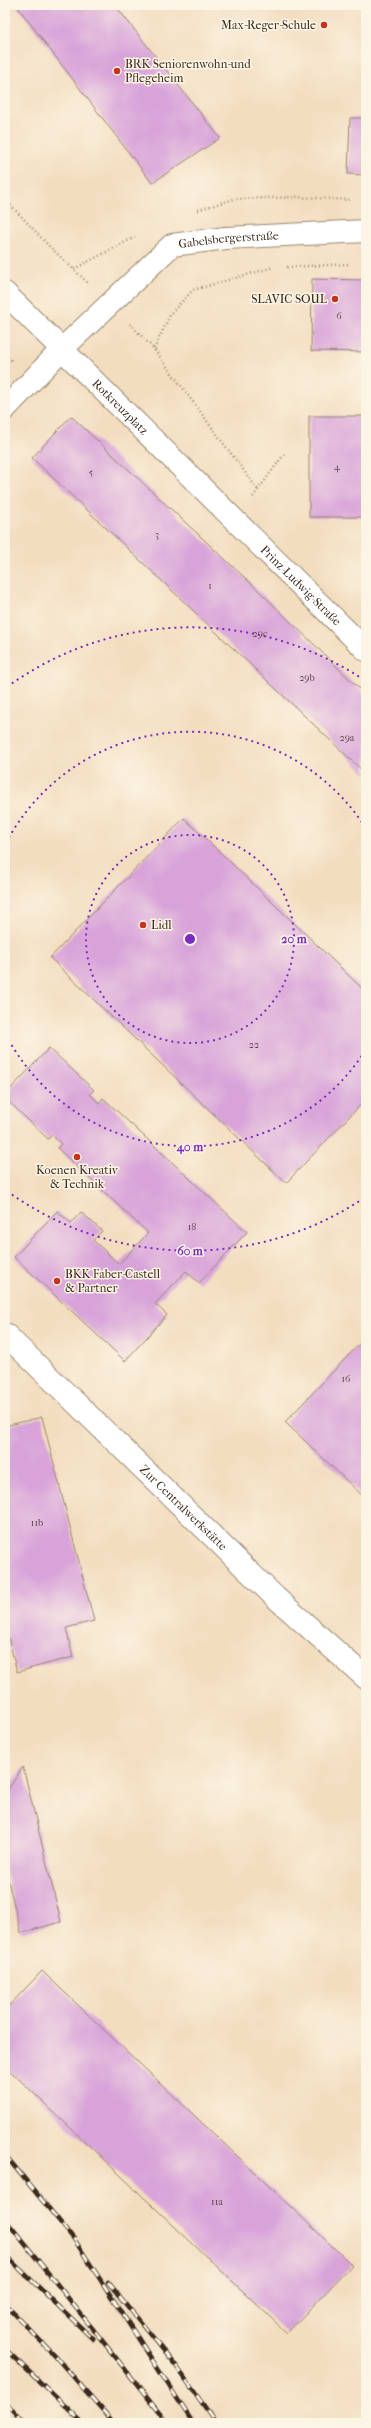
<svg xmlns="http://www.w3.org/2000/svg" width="371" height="2428" font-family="'IM FELL French Canon',serif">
	<rect width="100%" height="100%" fill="#fcf5e5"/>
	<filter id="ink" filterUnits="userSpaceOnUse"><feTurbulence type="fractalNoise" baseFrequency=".025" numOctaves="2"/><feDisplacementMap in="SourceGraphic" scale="8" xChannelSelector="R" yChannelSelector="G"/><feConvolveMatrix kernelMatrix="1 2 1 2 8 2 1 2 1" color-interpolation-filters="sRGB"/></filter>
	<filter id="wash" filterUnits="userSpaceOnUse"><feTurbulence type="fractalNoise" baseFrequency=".012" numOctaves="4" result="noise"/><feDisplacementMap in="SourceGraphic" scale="16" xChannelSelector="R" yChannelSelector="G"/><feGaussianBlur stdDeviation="0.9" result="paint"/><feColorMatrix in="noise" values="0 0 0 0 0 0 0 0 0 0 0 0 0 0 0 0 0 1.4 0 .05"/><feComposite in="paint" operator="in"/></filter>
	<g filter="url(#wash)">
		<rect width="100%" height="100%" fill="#f3ddbf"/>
		<g id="blocks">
			<path fill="#d8a3d9" d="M16,5h99l105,133 -68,45z
				M350,118h16v57l-18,-1z
				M312,279l54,1v72l-55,-1z
				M71,416l187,174 108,105v79l-334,-316z
				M309,416h56v101h-56z
				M184,818l182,174v107l-80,84 -236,-225z
				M49,1048l45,42 -4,4 9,9 4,-5 144,134 -48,51 -13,-12 -31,33 12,11 -42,46 -111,-104 43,-46 14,12 10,-11 21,19 -9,9 26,24 29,-31 -91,-85 4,-4 -9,-9 -4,4 -43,-41v-3z
				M366,1337v162l-81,-77z
				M42,1417l52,204 -28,7 7,29 -56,15 -12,-47v-199z
				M23,1767l38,155 -40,11 -16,-65v-74z
				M42,1971l310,294 -65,68 -282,-267v-56z"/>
		</g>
	</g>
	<g filter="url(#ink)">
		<use href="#blocks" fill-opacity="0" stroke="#97846e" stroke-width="1"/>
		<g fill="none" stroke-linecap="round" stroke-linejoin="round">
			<g stroke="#97846e" stroke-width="24">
				<g id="minor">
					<path id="s1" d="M5,409l56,-59 111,-105 54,-7 140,-7"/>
					<path id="s2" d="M5,1334l270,263 91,81"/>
				</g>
			</g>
			<g stroke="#97846e" stroke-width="24">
				<g id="secondary">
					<path id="s3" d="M5,293l361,357"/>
				</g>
			</g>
			<path stroke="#97846e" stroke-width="2.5" stroke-dasharray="1 3" stroke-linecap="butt" d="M5,199l44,47 40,38
				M198,210l36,-11 63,-2 55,3
				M287,267l63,-3
				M74,269l63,-33
				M130,324l24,25 104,141
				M154,349l17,-36 22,-23 81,-23
				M5,354l7,7
				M253,497l32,-44"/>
			<use href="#minor" stroke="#fff" stroke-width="22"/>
			<use href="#secondary" stroke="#fff" stroke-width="22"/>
			<g stroke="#3b2a1e" stroke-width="4.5">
				<path id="rail" d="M5,2155l69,84 119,184
					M5,2219l163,204
					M5,2255l88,84
					M108,2282l69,85 39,56
					M5,2304l49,51 60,68
					M5,2349l78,74
					M5,2402l19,21"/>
			</g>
			<use href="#rail" stroke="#fcf5e5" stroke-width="3" stroke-dasharray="9" stroke-linecap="butt"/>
		</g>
	</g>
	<g fill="none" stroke="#7b2cbf" stroke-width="2" stroke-dasharray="2 4">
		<circle cx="190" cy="939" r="104"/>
		<path d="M365 1051A208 208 0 0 1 6 1035M6 843A208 208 0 0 1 365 827"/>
		<path d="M364 1198A312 312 0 0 1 7 1191M7 687A312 312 0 0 1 364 680"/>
	</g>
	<g fill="#c8321e" stroke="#fcf5e5" stroke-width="1.5">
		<circle cx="324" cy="25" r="4"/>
		<circle cx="117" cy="71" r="4"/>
		<circle cx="335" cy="299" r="4"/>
		<circle cx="143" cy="925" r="4"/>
		<circle cx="77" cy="1157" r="4"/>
		<circle cx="57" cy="1281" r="4"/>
	</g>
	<g text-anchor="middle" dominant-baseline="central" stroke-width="3" stroke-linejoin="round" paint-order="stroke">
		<g font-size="10" fill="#62484d">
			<text x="339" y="316">6</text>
			<text x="337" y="467">4</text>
			<text x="91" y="473">5</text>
			<text x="157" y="535">3</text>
			<text x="210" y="586">1</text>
			<text x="260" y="634">29c</text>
			<text x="307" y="678">29b</text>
			<text x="347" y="738">29a</text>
			<text x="254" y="1045">22</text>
			<text x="192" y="1227">18</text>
			<text x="346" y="1379">16</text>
			<text x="37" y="1523">11b</text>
			<text x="217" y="2202">11a</text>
		</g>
		<g font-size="12" fill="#3b2a1e" stroke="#fcf5e5" text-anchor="start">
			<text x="316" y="25" text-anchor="end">Max-Reger-Schule</text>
			<text x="125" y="64">BRK Seniorenwohn-und<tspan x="125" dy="14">Pflegeheim</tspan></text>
			<text x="327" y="299" text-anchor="end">SLAVIC SOUL</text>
			<text x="151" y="925">Lidl</text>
			<text x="77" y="1170" text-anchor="middle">Koenen Kreativ<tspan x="77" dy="14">&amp; Technik</tspan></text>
			<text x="65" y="1274">BKK Faber-Castell<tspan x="65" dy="14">&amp; Partner</tspan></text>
		</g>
		<g font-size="12" fill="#3b2a1e" stroke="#fcf5e5">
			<text stroke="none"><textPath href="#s1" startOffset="291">Gabelsbergerstraße</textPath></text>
			<text stroke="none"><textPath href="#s3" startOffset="162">Rotkreuzplatz</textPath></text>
			<text stroke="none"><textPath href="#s3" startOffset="416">Prinz-Ludwig-Straße</textPath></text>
			<text stroke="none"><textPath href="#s2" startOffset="249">Zur Centralwerkstätte</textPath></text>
		</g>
	</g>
	<circle cx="190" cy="939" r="6" fill="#7b2cbf" stroke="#fcf5e5" stroke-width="2"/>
	<g font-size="12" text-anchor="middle" font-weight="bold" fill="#7b2cbf" stroke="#fcf5e5" stroke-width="3" stroke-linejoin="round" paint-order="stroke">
		<text x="294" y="943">20 m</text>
		<text x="190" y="1151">40 m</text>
		<text x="190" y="1255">60 m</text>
	</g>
	<rect width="371" height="2428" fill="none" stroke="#fcf5e5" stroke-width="20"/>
</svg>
